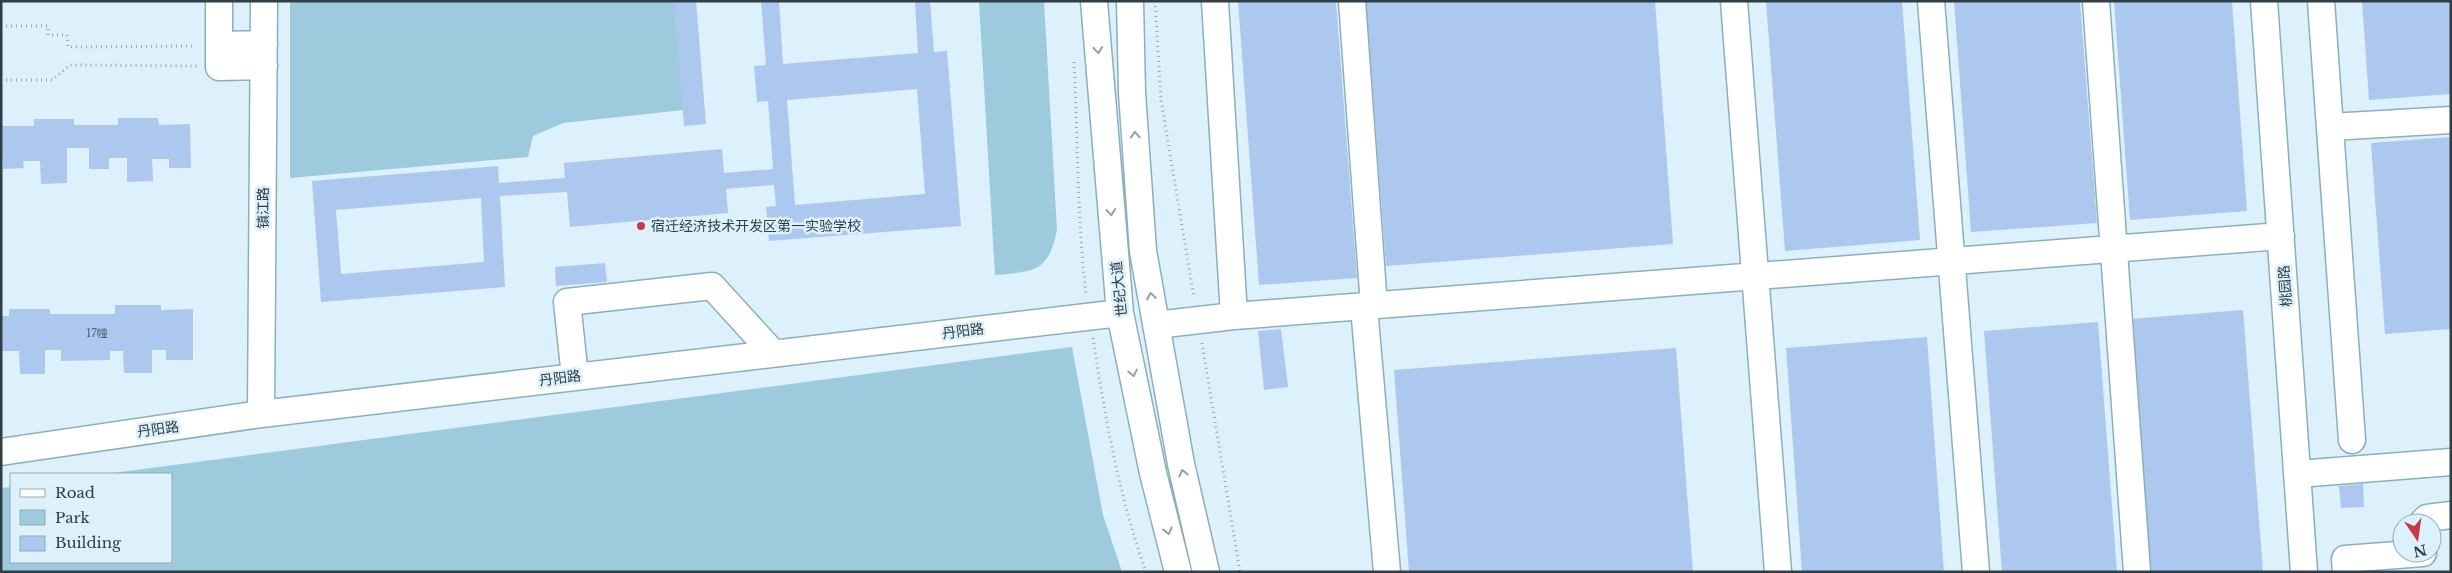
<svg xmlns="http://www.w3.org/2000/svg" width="2452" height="573" font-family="'Libre Baskerville','Noto Sans SC',serif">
	<rect width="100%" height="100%" fill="#dcf1fb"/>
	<path fill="#9dcadd" d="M290,1h386l7,109 -120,13 -30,13 -5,21 -238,21z
		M979,1h65l13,229c-9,43 -22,41 -62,45z
		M1072,347l31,168 19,57h-1121v-84l10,-1v75h160v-88h-66z"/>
	<path fill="#acc8ee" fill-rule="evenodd" d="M674,1h22l10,123 -22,2z
		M761,1h18l4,63 135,-11 -3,-52h15l4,51 13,-1 14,175 -192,15 -3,-34 10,-1 -2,-21 -48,4 2,24 -158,14 -3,-35 -67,4 5,91 -184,15 -9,-121 186,-15 1,17 66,-5 -1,-15 158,-14 2,24 49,-4 -5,-68 -11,1 -3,-36 12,-1zM917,89l8,105 -130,11 -8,-105zM481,198l3,64 -143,12 -5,-64z
		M1238,1h98l21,277 -98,7z
		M1366,1h289l18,243 -287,22z
		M1766,1h136l18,239 -135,11z
		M1954,1h126l17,222 -126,9z
		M2114,1h118l15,210 -117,9z
		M2362,1h89v93l-82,6z
		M118,118h40l1,7 31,-1 1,44h-22v-9h-17l1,22 -26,1v-24h-18v11h-20v-21h-22v35l-26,1 -1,-23h-17l1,7 -21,1 -1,-43h32v-7h40v6h44z
		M2451,137v192l-66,5 -14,-191z
		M605,263l2,19 -51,4 -1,-19z
		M115,305h46v5l32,-1v51h-27v-10h-14v23h-28l-1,-22h-13v9l-49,1v-11h-16v24h-25l-1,-23h-18v-35h8v-7h41v5h65z
		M2243,310l20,262h-114l-19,-253z
		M2098,322l19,250h-115l-18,-241z
		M1281,329l7,58 -24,3 -6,-59z
		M1927,337l17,235h-142l-16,-224z
		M1676,348l17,224h-284l-15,-202z
		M2363,484l1,23 -23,1 -2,-22z"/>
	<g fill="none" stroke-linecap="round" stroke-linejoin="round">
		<g stroke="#8cafbe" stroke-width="29">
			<path id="minor" d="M219,1v66l45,-1
				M1094,1l26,312 33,160 25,99
				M1130,1l2,92 11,158 38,213 25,108
				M1215,1l19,315 1047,-80
				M1352,1l22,305
				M1734,1l44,571
				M1931,1l45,571
				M2096,1l41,571
				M2264,1l40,571
				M2321,1l31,439
				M219,45l45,-1
				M2330,127l121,-7
				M1364,307l23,265
				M1156,325l78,-9
				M575,377l-8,-75 145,-16 61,67
				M261,414l3,-413
				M1,452l260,-38 859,-101
				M2298,474l153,-12
				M2422,523l5,-5 24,-3
				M2346,572l-1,-13 78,-6"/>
		</g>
		<path stroke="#96a8b1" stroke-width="3" stroke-dasharray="1 4" stroke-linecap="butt" d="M1155,1l6,99 33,198
			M1,26h47v9h19l1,12 128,-1
			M1074,62c4,78 3,155 12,233
			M1,80h51l18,-15 127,1
			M1093,338c12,79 26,159 53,234
			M1202,343l38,229"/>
		<use href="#minor" stroke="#fff" stroke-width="26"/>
	</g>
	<defs><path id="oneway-chevron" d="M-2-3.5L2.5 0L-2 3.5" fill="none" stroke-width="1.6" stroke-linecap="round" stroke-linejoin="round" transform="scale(1.25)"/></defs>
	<g stroke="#989ea2">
		<use href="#oneway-chevron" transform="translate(1098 50) rotate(85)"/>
		<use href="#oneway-chevron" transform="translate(1135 135) rotate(-94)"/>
		<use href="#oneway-chevron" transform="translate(1111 212) rotate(85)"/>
		<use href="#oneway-chevron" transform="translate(1151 296) rotate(-100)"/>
		<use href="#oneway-chevron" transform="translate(1133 373) rotate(78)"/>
		<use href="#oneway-chevron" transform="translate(1183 473) rotate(-103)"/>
		<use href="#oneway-chevron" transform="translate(1168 531) rotate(76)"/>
	</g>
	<circle fill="#c8384b" stroke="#dcf1fb" stroke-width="2" cx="641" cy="226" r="5"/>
	<g text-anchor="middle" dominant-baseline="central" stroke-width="5" stroke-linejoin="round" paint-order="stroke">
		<g font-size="11" fill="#4f606f">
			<text x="97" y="333">17幢</text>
		</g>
		<g font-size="14" fill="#303e45" stroke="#dcf1fb">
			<text transform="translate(263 208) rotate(-90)">镇江路</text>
			<text transform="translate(2285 286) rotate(-94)">桃园路</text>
			<text transform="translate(1119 289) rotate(-96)">世纪大道</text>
			<text transform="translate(963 331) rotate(-7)">丹阳路</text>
			<text transform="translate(560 378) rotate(-7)">丹阳路</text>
			<text transform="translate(158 429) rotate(-8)">丹阳路</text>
		</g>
		<g font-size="14" fill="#303e45" stroke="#dcf1fb" text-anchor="start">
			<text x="651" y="226">宿迁经济技术开发区第一实验学校</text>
		</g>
	</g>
	<rect width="2452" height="573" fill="none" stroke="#303e45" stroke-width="5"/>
	<rect x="10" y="473" width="162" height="90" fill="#dcf1fb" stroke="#97a9b2"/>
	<rect x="20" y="489" width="25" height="8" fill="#ffffff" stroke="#97a9b2"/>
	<text x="55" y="498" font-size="15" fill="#303e45">Road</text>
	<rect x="20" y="510" width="25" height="15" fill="#9dcadd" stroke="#97a9b2"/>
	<text x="55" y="523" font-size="15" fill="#303e45">Park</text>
	<rect x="20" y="536" width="25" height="15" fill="#acc8ee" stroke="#97a9b2"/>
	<text x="55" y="548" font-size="15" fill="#303e45">Building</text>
	<g transform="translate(2417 538) rotate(167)"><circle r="24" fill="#dcf1fb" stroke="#97a9b2"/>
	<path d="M0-4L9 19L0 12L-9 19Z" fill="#c8384b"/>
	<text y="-8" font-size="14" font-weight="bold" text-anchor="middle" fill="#303e45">N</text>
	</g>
</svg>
